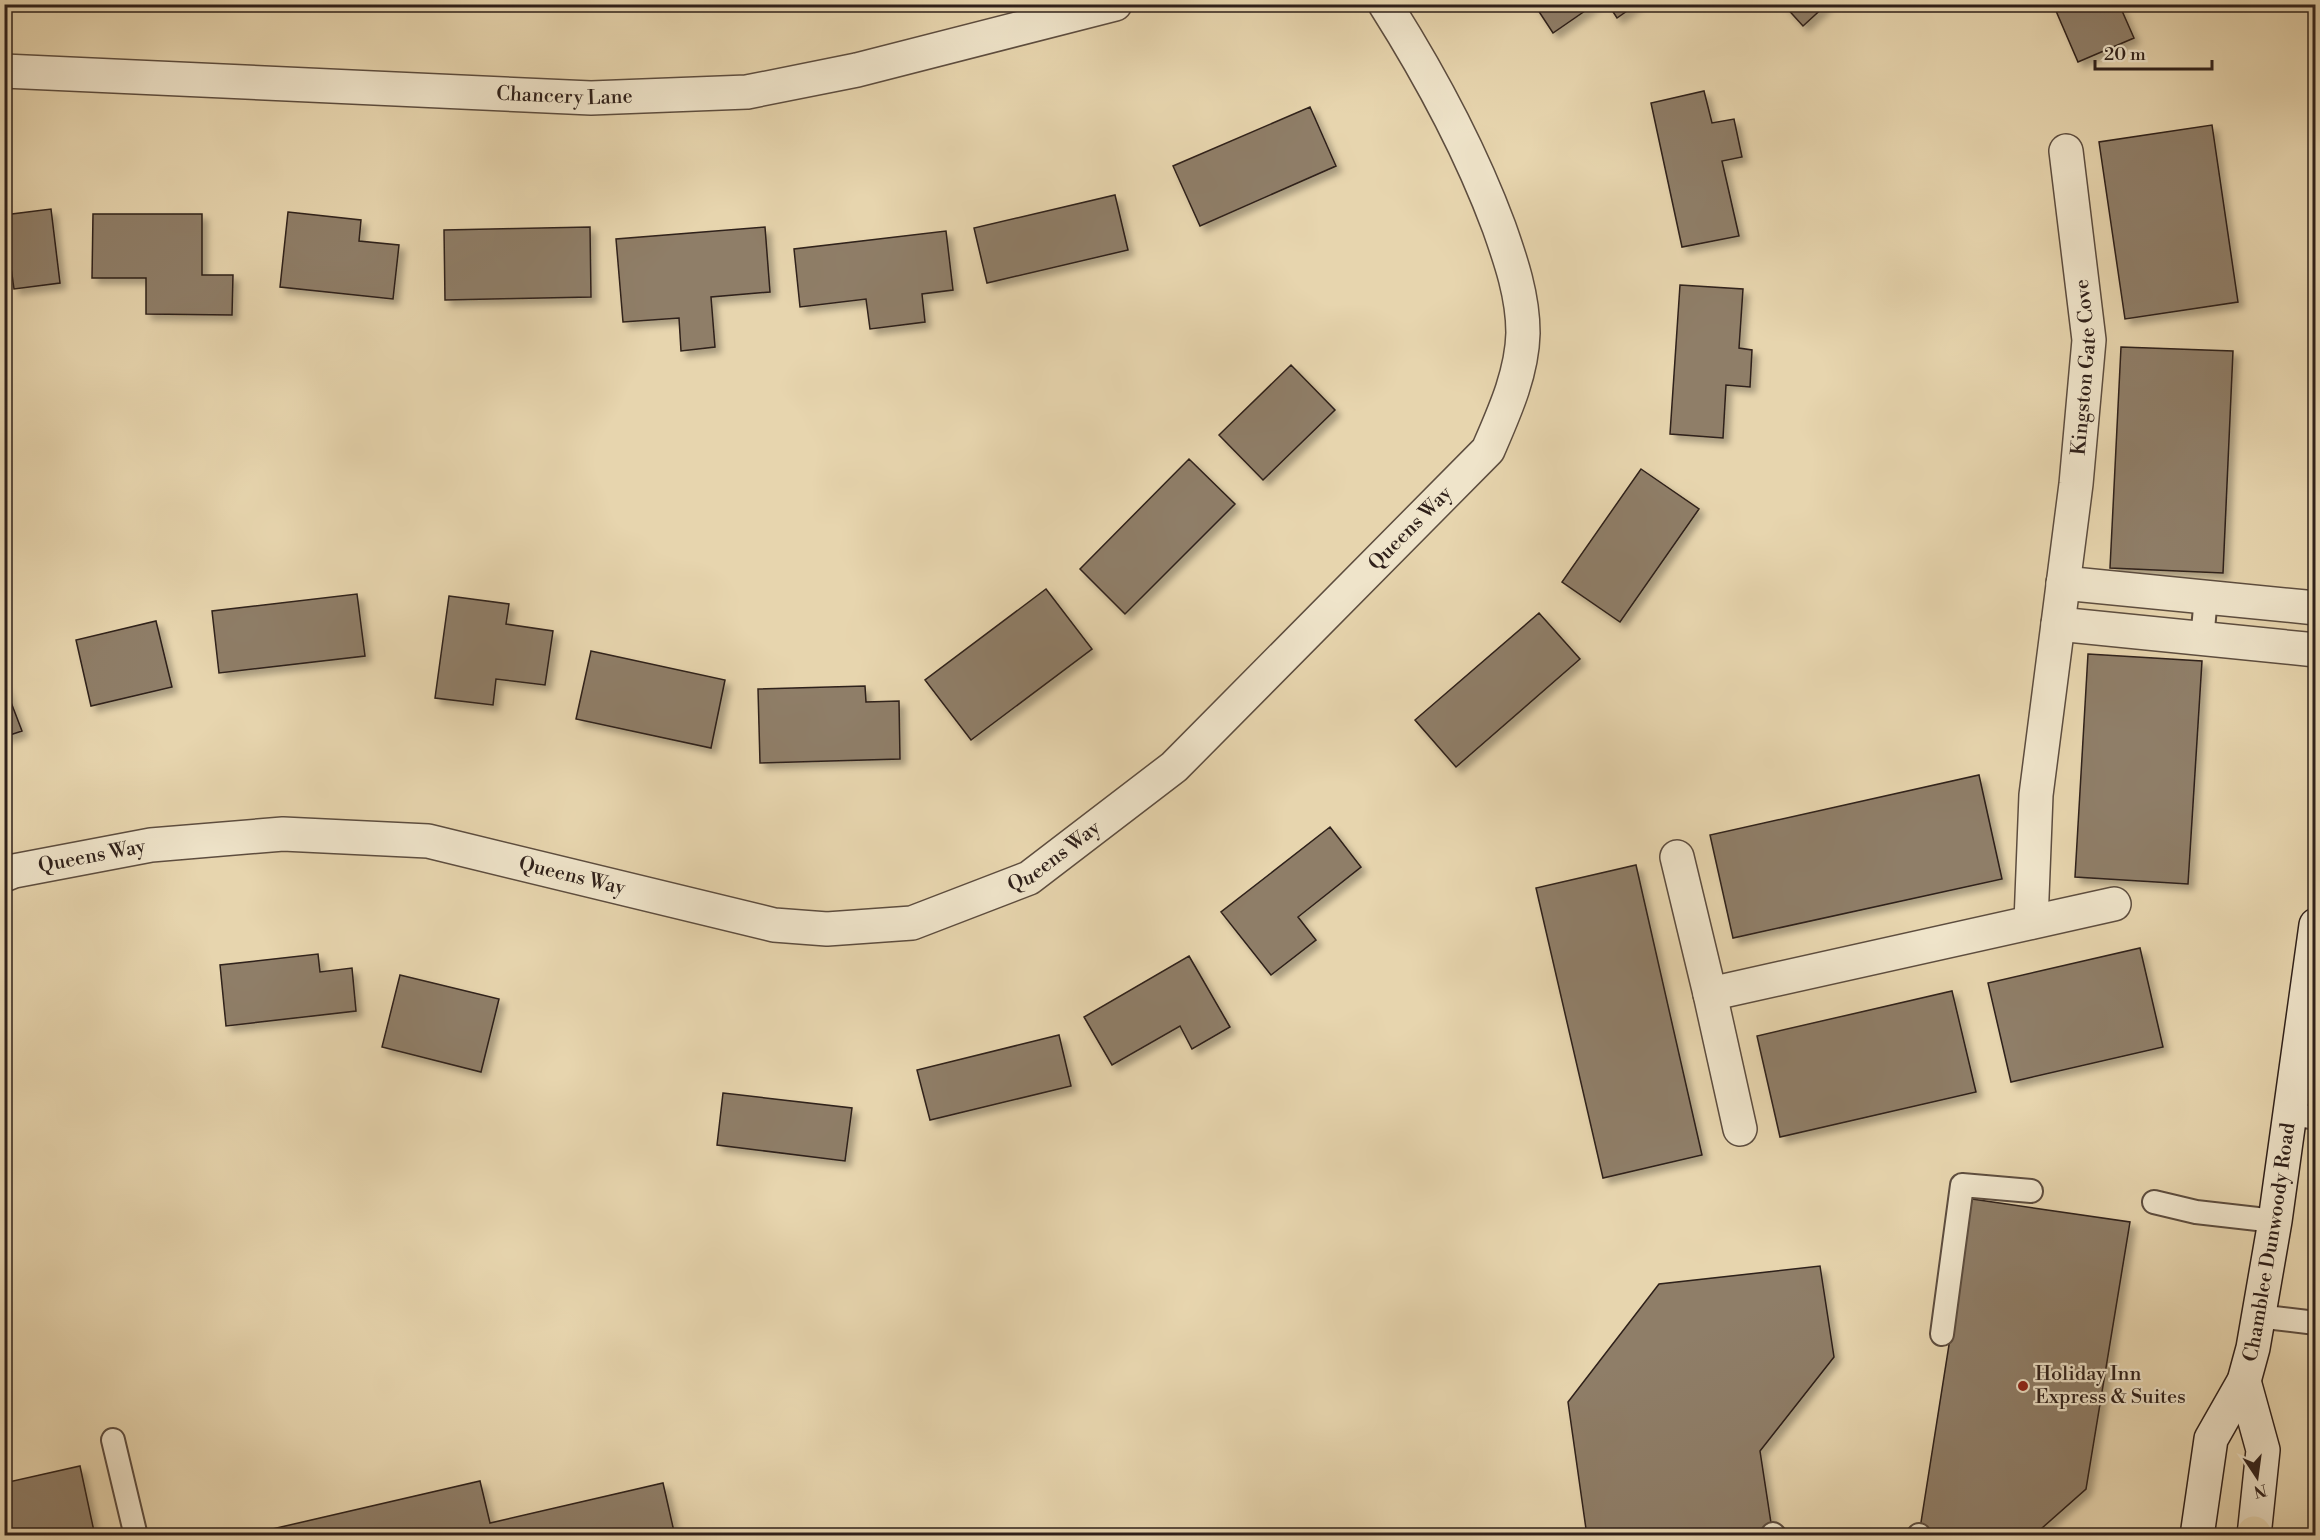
<svg xmlns="http://www.w3.org/2000/svg" width="2320" height="1540" font-family="'Libre Bodoni',serif">
	<defs>
		<filter id="shadow"><feDropShadow dx="5.5" dy="5.5" stdDeviation="3" flood-color="#0004"/></filter>
	</defs>
	<rect width="100%" height="100%" fill="#e7d5ae"/>
	<filter id="stains"><feTurbulence type="fractalNoise" baseFrequency=".00333" numOctaves="4"/><feColorMatrix values="0 0 0 0 .2 0 0 0 0 .09 0 0 0 0 .02 0 0 0 .5 -.17"/></filter>
	<radialGradient id="worn" r=".72"><stop offset=".6" stop-color="#630" stop-opacity="0"/><stop offset="1" stop-color="#630" stop-opacity=".3"/></radialGradient>
	<path fill="#8f7e67" stroke="#2f201a" stroke-width="1.5" filter="url(#shadow)" d="M1534,4h61l-42,29z
		M1608,4h29l-20,14z
		M1783,4h44l-24,22z
		M2053,4h66l15,34 -56,24z
		M1704,91l8,32 22,-4 8,38 -20,4 17,75 -57,11 -31,-144z
		M1310,107l26,59 -136,60 -27,-60z
		M2212,125l26,177 -113,17 -26,-177z
		M1115,195l13,55 -141,33 -13,-55z
		M51,209l9,74 -46,6 -5,-36 -5,1v-39z
		M288,212l73,8 -2,21 40,4 -6,54 -113,-12z
		M93,214h109v61h31l-1,40 -86,-1v-36h-54z
		M590,227l1,70 -146,3 -1,-70z
		M765,227l5,65 -59,5 4,50 -34,4 -2,-33 -56,4 -7,-83z
		M946,231l7,59 -31,4 3,28 -55,7 -4,-30 -66,8 -6,-58z
		M1680,285l63,4 -4,59 13,2 -2,37 -24,-2 -3,53 -53,-4z
		M2121,347l112,4 -10,222 -113,-5z
		M1291,365l44,45 -72,70 -44,-45z
		M1189,459l46,45 -110,110 -45,-45z
		M1641,469l58,40 -79,113 -58,-40z
		M1046,589l46,60 -121,91 -46,-60z
		M357,594l8,62 -146,17 -7,-62z
		M449,596l60,8 -3,20 47,7 -8,54 -49,-6 -3,26 -58,-7z
		M1539,613l41,46 -124,108 -41,-47z
		M156,621l16,66 -81,19 -15,-66z
		M591,651l134,29 -14,68 -135,-29z
		M2088,654l114,7 -14,223 -113,-7z
		M4,684l18,47 -18,6z
		M865,686l1,16 33,-1 1,58 -140,4 -2,-74z
		M1979,775l23,104 -269,59 -23,-103z
		M1330,827l31,40 -63,50 18,23 -45,35 -50,-63z
		M1636,865l66,290 -99,23 -67,-290z
		M2140,948l23,99 -152,35 -23,-99z
		M318,954l2,18 32,-4 4,43 -130,15 -6,-61z
		M1189,956l41,71 -38,22 -12,-23 -68,39 -28,-48z
		M400,975l99,24 -18,73 -99,-25z
		M1952,991l24,101 -196,45 -23,-101z
		M1059,1035l12,51 -141,34 -13,-50z
		M723,1093l129,15 -7,53 -128,-16z
		M1972,1199l158,23 -44,267 -53,47 -114,-1z
		M1820,1266l14,91 -74,94 13,85h-186l-19,-134 91,-118z
		M80,1466l15,70h-91v-53z
		M480,1481l10,42 173,-40 12,53h-433z"/>
	<g fill="none" stroke-linecap="round" stroke-linejoin="round">
		<g stroke="#5d4d3f" stroke-width="26">
			<path id="lane" d="M2202,640l4,-43
				M2290,1114l26,4
				M2154,1202l42,10 79,9
				M2257,1316l59,7
				M1942,1334l20,-149 69,6
				M113,1440l23,96
				M1773,1534l2,2
				M1919,1536v-1"/>
		</g>
		<g stroke="#5d4d3f" stroke-width="36">
			<g id="street">
				<path id="s1" d="M4,71l587,27 156,-6 110,-22 258,-66"/>
				<path d="M2063,583l253,25"/>
				<path d="M2058,624l258,26"/>
				<path d="M1677,857l33,137 30,135"/>
				<path id="s2" d="M4,875l10,-4 137,-26 132,-11 145,7 346,84 53,4 85,-6 117,-45 145,-111 314,-317c16,-37 34,-76 35,-117 0,-37 -12,-72 -24,-106 -29,-78 -69,-152 -114,-223"/>
				<path id="s3" d="M2031,922l5,-127 40,-311 13,-144 -23,-189"/>
				<path d="M1710,994l404,-90"/>
			</g>
		</g>
		<g stroke="#2f201a" stroke-width="36">
			<g id="secondary">
				<path d="M2244,1381l19,69 -9,86"/>
				<path id="s4" d="M2197,1536l14,-97 33,-58 9,-33 22,-127 41,-296"/>
			</g>
		</g>
		<g stroke="#2f201a" stroke-width="36">
			<path id="highway" d="M2254,1533l2,3"/>
		</g>
		<use href="#lane" stroke="#efe4ca" stroke-width="22"/>
		<use href="#street" stroke="#efe4ca" stroke-width="33"/>
		<use href="#secondary" stroke="#efe4ca" stroke-width="33"/>
		<use href="#highway" stroke="#e7d5ae" stroke-width="33"/>
	</g>
	<circle fill="#8f2418" stroke="#efe4ca" stroke-width="2" cx="2023" cy="1386" r="6"/>
	<g text-anchor="middle" dominant-baseline="central" stroke-width="4.5" stroke-linejoin="round" paint-order="stroke">
		<g font-size="20" fill="#2f201a" stroke="#efe4ca">
			<text stroke="none"><textPath href="#s1" startOffset="561">Chancery Lane</textPath></text>
			<text stroke="none"><textPath href="#s3" startOffset="558">Kingston Gate Cove</textPath></text>
			<text stroke="none"><textPath href="#s2" startOffset="1566">Queens Way</textPath></text>
			<text stroke="none"><textPath href="#s2" startOffset="1080">Queens Way</textPath></text>
			<text stroke="none"><textPath href="#s2" startOffset="90">Queens Way</textPath></text>
			<text stroke="none"><textPath href="#s2" startOffset="576">Queens Way</textPath></text>
			<text stroke="none"><textPath href="#s4" startOffset="306">Chamblee Dunwoody Road</textPath></text>
		</g>
		<g font-size="20" fill="#2f201a" stroke="#efe4ca" text-anchor="start">
			<text x="2035" y="1374">Holiday Inn<tspan x="2035" dy="23">Express &amp; Suites</tspan></text>
		</g>
	</g>
	<rect width="2320" height="1540" fill="none" stroke="#e7d5ae" stroke-width="24"/>
	<rect x="6" y="6" width="2308" height="1528" fill="none" stroke="#2f201a" stroke-width="3"/>
	<rect x="12" y="12" width="2296" height="1516" fill="none" stroke="#2f201a" stroke-width="1.5"/>
	<g transform="translate(2257 1477) rotate(167)" stroke="#efe4ca" stroke-width="4.5" paint-order="stroke">
	<path d="M0-4.5L10 22L0 15L-10 22Z" fill="#2f201a"/>
	<text y="-9" font-size="16" font-weight="bold" text-anchor="middle" fill="#2f201a">N</text>
	</g>
	<path d="M2095 60v9h117v-9" fill="none" stroke="#2f201a" stroke-width="3"/>
	<text x="2104" y="60" font-size="18" fill="#2f201a" stroke="#efe4ca" stroke-width="4.5" paint-order="stroke">20 m</text>
	<rect width="100%" height="100%" filter="url(#stains)"/>
	<rect width="100%" height="100%" fill="url(#worn)"/>
</svg>
